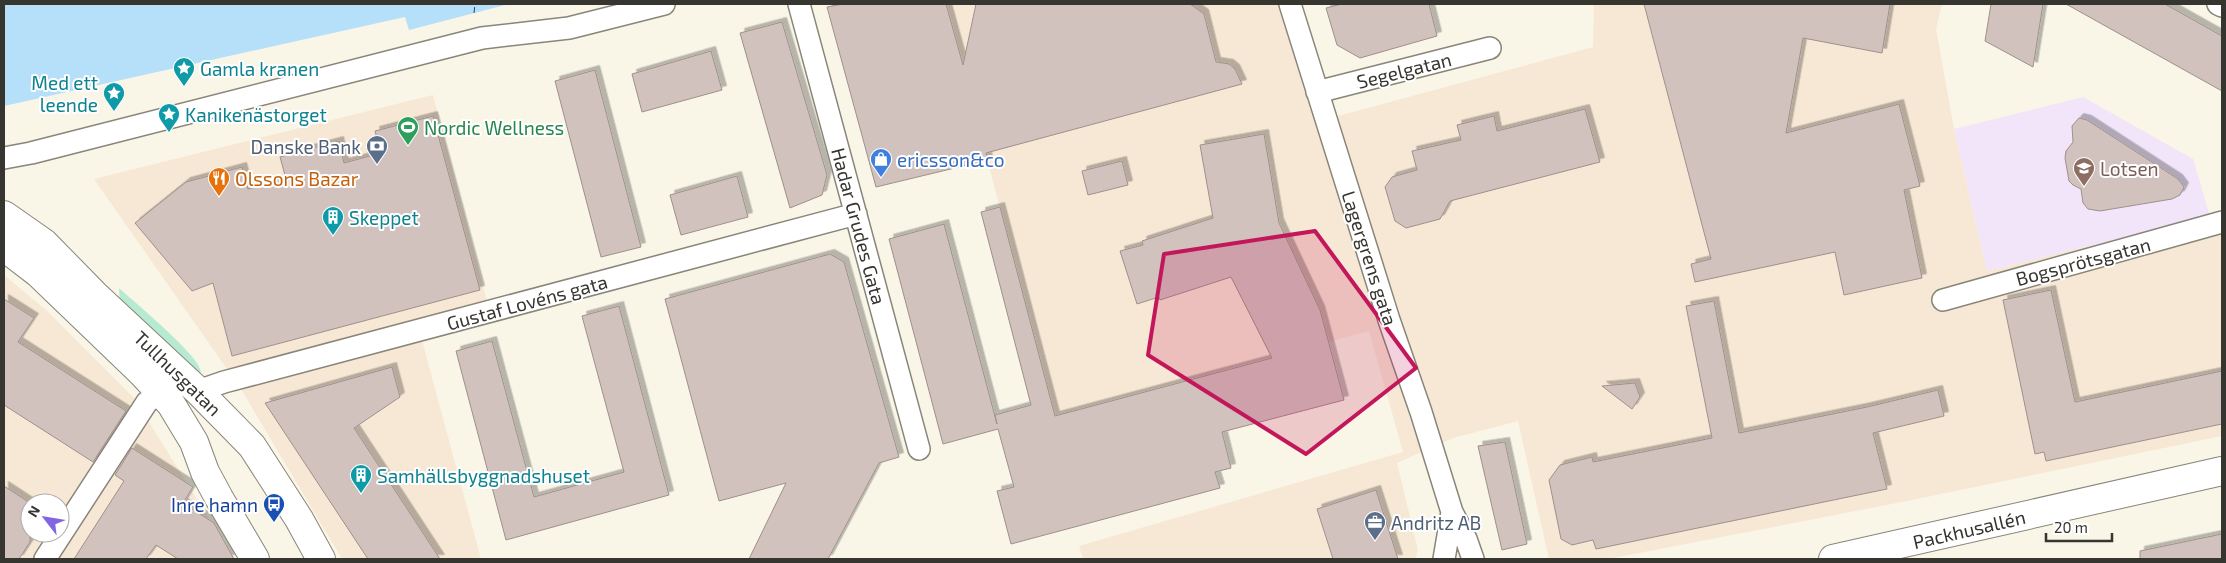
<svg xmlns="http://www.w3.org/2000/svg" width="2226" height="563" font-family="'Exo 2',sans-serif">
	<defs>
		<filter id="shadow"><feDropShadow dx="4.5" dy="-4.5" stdDeviation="0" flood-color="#0004"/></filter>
	</defs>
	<rect width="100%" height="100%" fill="#f9f5e7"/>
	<path fill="#f7e8d5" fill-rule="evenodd" d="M946,4h334l36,118 277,-75 1,-43h348l-6,25 18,100 33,142 235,-59v224l-315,65 -299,58h-59l-31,-138 -65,17 -56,25 21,87 -3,9h-332l-4,-13 324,-94 -34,-121 -314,85z
		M433,95l55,211 -71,16 64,237h-139l-101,-170 -147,-210z
		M4,275l42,35 88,88 100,161h-230zM30,503h30v30h-30z"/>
	<path fill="#f2e5fa" d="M2083,97l110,62 17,57 -223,55 -33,-142z"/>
	<path fill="#b6ebd1" d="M119,288c15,14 81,68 82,84l-3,2 -78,-69z"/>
	<path fill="#b6dff9" d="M4,4h505l-100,26 -4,-13 -401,89z"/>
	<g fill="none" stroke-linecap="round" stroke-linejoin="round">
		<path stroke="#174f6c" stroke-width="1" stroke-dasharray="6 5" stroke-linecap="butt" d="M474,13l1,-9"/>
	</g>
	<path fill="#d1c2be" stroke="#9e908c" filter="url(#shadow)" d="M843,4h103l17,61 13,-61h214l14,10 12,48 13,2 6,5 7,15 -256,69 2,7 -112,27 -49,-180z
		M1342,4h87l8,32 -77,22 -23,-13 -11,-37z
		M1644,4h246l-8,49 -79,-15 -17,95 113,-29 21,82 -16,4 18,88 -78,17 -9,-43 -140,30 -4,-18 20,-5z
		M1991,4h52l-10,63 -48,-26z
		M2066,4h99l57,32v55z
		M782,22l45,153 -5,20 -32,13 -50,-175z
		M711,51l11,39 -80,22 -10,-38z
		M595,70l46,177 -40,10 -46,-176z
		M1585,109l15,53 -150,39 -10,18 -34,9 -11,-7 -10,-34 7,-10 25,-7 -5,-19 49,-11 -4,-15 37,-9 3,15z
		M433,116l47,174 -248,66 -19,-73 -21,8 -57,-68 51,-41 56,-15 6,22 38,-10 -6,-22 59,-16 5,22 37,-10 -6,-22z
		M2079,118l8,2 91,59 6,8 -4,8 -8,4 -72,12 -12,-2 -5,-6 -2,-14 -8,-4 -4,-4 -4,-23 1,-7 7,-9 -1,-16z
		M1264,134l15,89 41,87 24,90 -122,32 9,36 -16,4 5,16 -209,56 -14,-53 17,-4 -16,-58 -55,15 -54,-205 55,-15 53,200 -2,-9 36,-10 -50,-193 19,-5 55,209 217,-58 -41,-81 -71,23 -1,-3 -22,7 -17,-53 23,-6 -1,-4 71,-23 -13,-73z
		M1122,161l6,24 -40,10 -6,-24z
		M737,176l11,41 -67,18 -11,-40z
		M830,254l14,8 55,195 -20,6 -51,96h-79l37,-76 -67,18 -54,-202z
		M2051,290l24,112 147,-31v53l-176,37 -2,-9 -9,2 -32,-154z
		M4,299l30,19 -16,24 108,69 -33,51 -89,-57z
		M1714,301l25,132 128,-26 71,-17 6,26 -71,17 14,56 -291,60 -3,-9 -21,5 -11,-6 -12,-59 11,-15 32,-8 1,5 119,-24 -26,-132z
		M619,306l50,189 -163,45 -50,-189 36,-10 42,156 90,-25 -42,-156z
		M392,367l8,30 -46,31 86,131h-72l-103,-156z
		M1635,383l5,14 -8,12 -30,-23z
		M1505,442l22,102 -25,6 -24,-104z
		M132,448l61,39 -10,16 31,20 20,36h-56l-22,-14 -10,14h-72l50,-78 -9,-6z
		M4,486l26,17v39l-11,17h-15z
		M1376,490l22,69h-65l-16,-50z
		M2222,534v25h-82v-8z"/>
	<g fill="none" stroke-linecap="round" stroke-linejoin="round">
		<g stroke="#898579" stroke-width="24">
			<path id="street" d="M799,4l120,445
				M1290,4l99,316 32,92 31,100 14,27 7,20
				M2218,4l4,2
				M1317,92l173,-44
				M4,158l27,-5 451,-115 87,-10 95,-24
				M1943,300l279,-78
				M198,391l26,-9 632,-168
				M45,559l102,-157 14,-10
				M1444,559l8,-47"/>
		</g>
		<g stroke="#898579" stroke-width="30">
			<path id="secondary" d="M4,215l40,28 52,53 102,95 54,55 47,73 22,40
				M4,247l34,26 104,100 29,31 23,38 11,30 14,26 36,61
				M1833,559l389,-88"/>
		</g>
		<use href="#street" stroke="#fff" stroke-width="21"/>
		<use href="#secondary" stroke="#fff" stroke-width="28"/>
	</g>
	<path fill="#c2185b" fill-opacity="0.2" stroke="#c2185b" stroke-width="4" stroke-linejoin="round" d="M1315,231l101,137 -110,86 -158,-99 16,-101z"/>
	<defs>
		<g id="sight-pin" transform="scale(1.125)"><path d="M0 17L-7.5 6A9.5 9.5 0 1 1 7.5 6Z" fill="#0f9aa8" stroke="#fff"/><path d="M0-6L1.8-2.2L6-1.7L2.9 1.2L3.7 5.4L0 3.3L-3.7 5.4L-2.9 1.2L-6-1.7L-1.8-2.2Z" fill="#fff"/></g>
		<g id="stadium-pin" transform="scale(1.125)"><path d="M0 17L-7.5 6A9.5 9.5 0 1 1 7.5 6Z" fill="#2e9e5b" stroke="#fff"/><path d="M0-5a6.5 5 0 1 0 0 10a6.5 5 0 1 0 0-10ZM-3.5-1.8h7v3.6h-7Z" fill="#fff"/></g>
		<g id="bank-pin" transform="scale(1.125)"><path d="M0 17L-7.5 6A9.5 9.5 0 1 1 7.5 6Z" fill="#5c6f8a" stroke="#fff"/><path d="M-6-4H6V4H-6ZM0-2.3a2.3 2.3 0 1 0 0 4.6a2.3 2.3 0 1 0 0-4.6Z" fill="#fff"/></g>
		<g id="shop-pin" transform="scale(1.125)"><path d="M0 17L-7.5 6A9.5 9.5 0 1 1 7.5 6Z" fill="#3f7fe0" stroke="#fff"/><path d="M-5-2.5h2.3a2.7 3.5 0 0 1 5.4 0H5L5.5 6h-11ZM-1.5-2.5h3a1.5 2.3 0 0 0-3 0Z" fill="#fff"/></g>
		<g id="school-pin" transform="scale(1.125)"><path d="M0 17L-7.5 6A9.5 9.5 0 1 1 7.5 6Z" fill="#8d6e63" stroke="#fff"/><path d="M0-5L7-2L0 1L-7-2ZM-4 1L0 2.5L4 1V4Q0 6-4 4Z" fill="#fff"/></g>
		<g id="restaurant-pin" transform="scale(1.125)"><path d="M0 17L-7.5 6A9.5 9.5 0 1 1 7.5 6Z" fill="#e8710a" stroke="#fff"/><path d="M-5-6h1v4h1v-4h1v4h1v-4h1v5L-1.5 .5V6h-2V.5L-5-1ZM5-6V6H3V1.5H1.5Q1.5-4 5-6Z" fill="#fff"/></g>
		<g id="building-pin" transform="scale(1.125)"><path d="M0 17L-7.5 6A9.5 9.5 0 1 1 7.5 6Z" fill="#0f9aa8" stroke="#fff"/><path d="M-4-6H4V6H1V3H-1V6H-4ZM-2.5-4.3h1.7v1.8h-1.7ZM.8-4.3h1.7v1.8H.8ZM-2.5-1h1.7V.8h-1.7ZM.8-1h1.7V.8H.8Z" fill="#fff"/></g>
		<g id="bus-pin" transform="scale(1.125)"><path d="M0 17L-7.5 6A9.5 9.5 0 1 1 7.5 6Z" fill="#1a4fb4" stroke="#fff"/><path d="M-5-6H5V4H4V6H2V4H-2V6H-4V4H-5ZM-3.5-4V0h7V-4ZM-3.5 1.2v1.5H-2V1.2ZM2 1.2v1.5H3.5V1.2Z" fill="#fff"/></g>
		<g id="office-pin" transform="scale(1.125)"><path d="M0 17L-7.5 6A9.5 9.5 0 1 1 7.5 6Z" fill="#5c6f8a" stroke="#fff"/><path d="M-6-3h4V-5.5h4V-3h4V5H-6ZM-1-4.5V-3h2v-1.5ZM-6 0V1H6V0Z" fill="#fff"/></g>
	</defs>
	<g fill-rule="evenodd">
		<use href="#sight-pin" x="184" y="68"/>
		<use href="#sight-pin" x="114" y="93"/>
		<use href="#sight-pin" x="169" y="114"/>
		<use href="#stadium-pin" x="408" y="127"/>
		<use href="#bank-pin" x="377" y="146"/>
		<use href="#shop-pin" x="881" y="159"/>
		<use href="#school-pin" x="2084" y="168"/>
		<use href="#restaurant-pin" x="219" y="178"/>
		<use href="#building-pin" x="333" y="217"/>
		<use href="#building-pin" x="361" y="475"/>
		<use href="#bus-pin" x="274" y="504"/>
		<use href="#office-pin" x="1375" y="522"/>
	</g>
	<g text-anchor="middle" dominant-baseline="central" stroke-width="4" stroke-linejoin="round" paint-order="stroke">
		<g font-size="19" fill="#0d838f" stroke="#fff" text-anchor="start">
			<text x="200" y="68">Gamla kranen</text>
			<text x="98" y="82" text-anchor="end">Med ett<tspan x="98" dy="22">leende</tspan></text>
			<text x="185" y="114">Kanikenästorget</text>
			<text x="349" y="217">Skeppet</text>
			<text x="377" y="475">Samhällsbyggnadshuset</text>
		</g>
		<g font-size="19" fill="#373530" stroke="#fff">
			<text transform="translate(1404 70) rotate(-14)">Segelgatan</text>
			<text transform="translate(859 226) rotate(75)">Hadar Grudes Gata</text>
			<text transform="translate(1370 258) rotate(72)">Lagergrens gata</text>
			<text transform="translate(2083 261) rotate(-15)">Bogsprötsgatan</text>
			<text transform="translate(527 302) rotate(-15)">Gustaf Lovéns gata</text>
			<text transform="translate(178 373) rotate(44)">Tullhusgatan</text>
			<text transform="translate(1969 529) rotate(-13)">Packhusallén</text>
		</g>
		<g font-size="19" fill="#27864d" stroke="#fff" text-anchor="start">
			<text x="424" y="127">Nordic Wellness</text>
		</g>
		<g font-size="19" fill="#4e5e75" stroke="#fff" text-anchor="end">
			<text x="361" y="146">Danske Bank</text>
			<text x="1391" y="522" text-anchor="start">Andritz AB</text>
		</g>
		<g font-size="19" fill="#366cbe" stroke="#fff" text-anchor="start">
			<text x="897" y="159">ericsson&amp;co</text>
		</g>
		<g font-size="19" fill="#785e54" stroke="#fff" text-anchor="start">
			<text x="2100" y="168">Lotsen</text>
		</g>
		<g font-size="19" fill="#c56008" stroke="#fff" text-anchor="start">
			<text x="235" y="178">Olssons Bazar</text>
		</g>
		<g font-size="19" fill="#164399" stroke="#fff" text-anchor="end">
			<text x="258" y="504">Inre hamn</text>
		</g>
	</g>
	<rect width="2226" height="563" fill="none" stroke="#373530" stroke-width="10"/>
	<g transform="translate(45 518) rotate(301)"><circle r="24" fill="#ffffff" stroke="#afaeac"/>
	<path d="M0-4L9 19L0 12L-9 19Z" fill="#8266e1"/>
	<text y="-8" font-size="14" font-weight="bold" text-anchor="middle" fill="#373530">N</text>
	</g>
	<path d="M2046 533v8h66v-8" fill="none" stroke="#373530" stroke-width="2.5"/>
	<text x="2054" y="533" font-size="15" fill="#373530" stroke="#ffffff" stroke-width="4" paint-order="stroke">20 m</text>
</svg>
